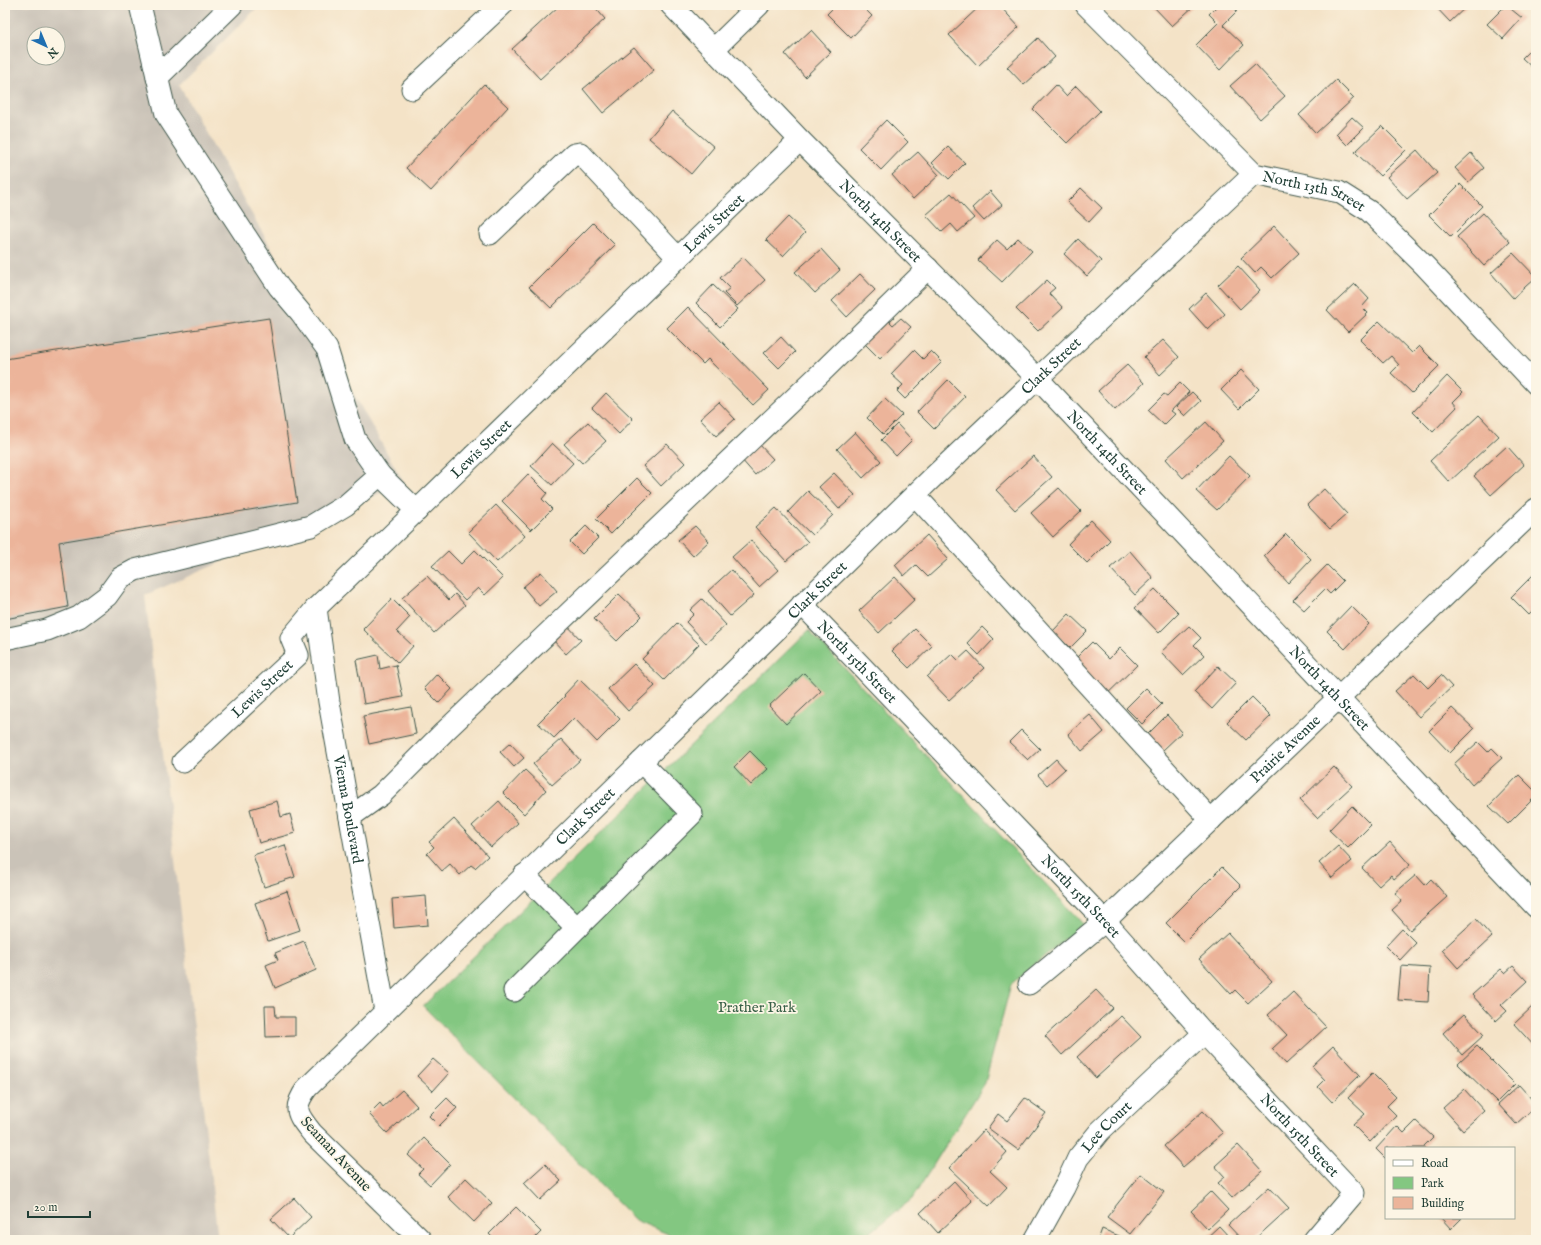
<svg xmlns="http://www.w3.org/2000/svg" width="1541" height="1245" font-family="'IM FELL English',serif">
	<rect width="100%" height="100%" fill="#fcf5e5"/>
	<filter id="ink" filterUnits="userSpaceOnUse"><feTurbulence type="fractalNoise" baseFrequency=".025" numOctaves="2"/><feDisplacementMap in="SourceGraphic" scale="8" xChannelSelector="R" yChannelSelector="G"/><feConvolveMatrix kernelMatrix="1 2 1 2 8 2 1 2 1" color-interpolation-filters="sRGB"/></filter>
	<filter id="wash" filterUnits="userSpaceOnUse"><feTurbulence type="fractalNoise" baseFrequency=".012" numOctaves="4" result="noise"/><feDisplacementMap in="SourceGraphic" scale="16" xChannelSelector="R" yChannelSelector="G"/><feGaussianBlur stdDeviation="0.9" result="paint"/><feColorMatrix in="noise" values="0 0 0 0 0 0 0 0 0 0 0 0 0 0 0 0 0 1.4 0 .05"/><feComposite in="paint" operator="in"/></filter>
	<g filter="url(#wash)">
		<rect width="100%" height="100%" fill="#f4e3c7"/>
		<path fill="#cac3b8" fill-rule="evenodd" d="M5,5h255l-81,80 225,398 -259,112 73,645h-213zM34,34h24v24h-24z"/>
		<path fill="#83c781" stroke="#51825a" d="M809,630l274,294 -72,60 -26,99 -73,116 -51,41h-179l-47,-20 -212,-214z"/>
		<g id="blocks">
			<path fill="#ecb49a" d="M560,5h33l12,14 -65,60 -28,-30z
				M836,5h25l11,11 -21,22 -24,-24z
				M981,5h18l20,22 -41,39 -29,-31z
				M1152,5h43l-23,21z
				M1218,5h13l6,6 -14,14 21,20 -24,25 -24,-25 22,-22 -9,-9z
				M1434,5h34l-18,17z
				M1506,5l16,13 -19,21 -16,-15z
				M811,30l20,22 -26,25 -20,-23z
				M1038,38l17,19 -31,28 -17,-18z
				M1536,44v27l-14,-13z
				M634,47l20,23 -51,43 -20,-24z
				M1255,64l30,32 -25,23 -30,-33z
				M1336,80l18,18 -38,35 -17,-18z
				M484,84l24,23 -77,84 -25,-23z
				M1056,85l10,11 10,-10 24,25 -33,32 -34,-34z
				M672,111l42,36 -23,27 -42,-36z
				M1352,117l12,11 -17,17 -11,-11z
				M886,120l22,22 -27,28 -22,-22z
				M1382,126l24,24 -26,26 -25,-24z
				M948,147l17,16 -16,16 -17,-16z
				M1417,150l20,23 -30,26 -20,-22z
				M918,152l21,23 -26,24 -21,-24z
				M1471,153l13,15 -16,14 -13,-14z
				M1460,184l22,22 -31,31 -22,-22z
				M1081,188l21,20 -13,14 -22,-20z
				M990,191l12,14 -18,16 -12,-13z
				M951,193l23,25 -16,14 -7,-8 -9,8 -16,-17z
				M1483,213l27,29 -26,24 -27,-29z
				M788,217l17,16 -22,23 -17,-16z
				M593,223l22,22 -64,63 -22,-21z
				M1274,226l25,27 -27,25 -11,-11 -6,6 -14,-15z
				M1018,238l14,13 -30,31 -24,-22 19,-20 10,9z
				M1078,239l23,22 -14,15 -23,-22z
				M821,249l19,21 -25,23 -20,-21z
				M1513,253l23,24 -23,21 -22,-25z
				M743,257l22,23 -28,26 -13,-13 6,-5 -10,-10z
				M1238,266l22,24 -20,19 -22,-24z
				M860,274l15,16 -28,27 -15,-16z
				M1047,280l8,8 -6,5 14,15 -25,23 -22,-22z
				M1355,284l14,15 -7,8 6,6 -20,19 -21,-22z
				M713,285l25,24 -18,18 -24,-24z
				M1206,293l19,21 -17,16 -19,-21z
				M688,307l81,83 -16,15 -45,-46 -5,5 -36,-36z
				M884,316l9,9 8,-7 10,9 -31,32 -19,-19z
				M269,318l28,184 -238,40 9,65 -63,12v-260z
				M1379,321l33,32 7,-7 20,20 -27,27 -21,-20 8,-8 -8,-9 -8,7 -23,-23z
				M781,337l14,15 -16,16 -15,-15z
				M1163,340l16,17 -19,18 -16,-18z
				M914,350l9,9 8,-8 11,11 -37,37 -8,-8 6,-6 -12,-11z
				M1127,365l17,18 -29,27 -17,-19z
				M1241,370l18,19 -20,20 -18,-19z
				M1447,376l16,16 -10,10 4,5 -24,25 -20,-20z
				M948,380l17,17 -31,32 -17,-17z
				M1180,383l9,9 -18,19 4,3 -11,11 -16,-15 16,-16 3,2z
				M1192,392l9,9 -16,15 -9,-9z
				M606,393l27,26 -14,15 -27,-26z
				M885,399l17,16 -19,19 -16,-16z
				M719,402l16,17 -19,17 -16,-17z
				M1479,415l20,21 -50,46 -19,-21z
				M588,422l18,19 -24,22 -18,-19z
				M1206,422l17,19 -40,37 -17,-19z
				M897,424l15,16 -16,16 -15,-16z
				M855,432l26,29 -18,17 -26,-29z
				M552,443l21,20 -21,22 -21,-19z
				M758,443l15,16 -18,16 -14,-16z
				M667,444l18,19 -24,23 -18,-20z
				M1507,446l17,19 -33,30 -17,-19z
				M1033,456l19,21 -37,33 -19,-20z
				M1229,456l21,20 -33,34 -21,-19z
				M834,473l21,22 -16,14 -20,-22z
				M528,474l19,19 -5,6 10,10 -21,21 -29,-29z
				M637,478l15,15 -41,41 -15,-15z
				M1059,488l22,23 -28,26 -22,-24z
				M1324,489l23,25 -17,15 -23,-24z
				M808,491l25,24 -21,20 -24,-23z
				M496,505l29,31 -28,26 -29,-30z
				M776,508l32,34 -22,19 -31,-34z
				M1091,520l19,20 -23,23 -19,-19z
				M586,526l12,12 -16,16 -12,-12z
				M695,526l14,15 -16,15 -15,-16z
				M1286,534l25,25 -23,24 -24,-27z
				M927,535l21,24 -20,18 -12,-12 -12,11 -9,-11z
				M751,540l27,30 -19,17 -27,-30z
				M475,550l28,28 -18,17 -7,-7 -13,12 -33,-34 16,-15 13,13z
				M1130,551l23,27 -18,17 -25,-27z
				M1327,565l16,16 -13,13 -5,-5 -21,21 -11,-10z
				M731,570l23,25 -24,21 -22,-25z
				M541,572l16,19 -18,15 -16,-19z
				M1536,572v36l-7,7 -18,-18z
				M427,576l22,24 6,-6 10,11 -31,28 -32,-35z
				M895,577l20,22 -36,34 -20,-22z
				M1155,589l24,24 -20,20 -24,-25z
				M619,594l23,22 -25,25 -23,-22z
				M392,599l18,18 -13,14 16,15 -15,17 -35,-34z
				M702,599l24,26 -20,18 -20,-21 8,-8 -4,-4z
				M1351,606l18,18 -24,25 -18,-18z
				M1069,614l18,17 -17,17 -17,-17z
				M677,623l22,21 -35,36 -22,-21z
				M566,624l15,16 -15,14 -15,-16z
				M1189,626l12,12 -7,7 10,10 -21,20 -22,-23z
				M982,627l12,12 -15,16 -12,-12z
				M915,629l17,17 -23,22 -17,-17z
				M1092,642l17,17 11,-11 17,17 -38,37 -33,-34z
				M968,651l16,17 -35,32 -22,-23 25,-23 6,6z
				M378,655l2,14 16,-4 7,32 -39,7 -8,-44z
				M634,664l21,22 -27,25 -20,-22z
				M1218,666l18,17 -24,26 -18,-17z
				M804,673l17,18 -35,33 -17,-18z
				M437,674l15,15 -13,14 -15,-15z
				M1414,674l14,14 13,-13 11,12 -33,30 -24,-26z
				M579,679l41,40 -23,23 -23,-24 -20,20 -16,-15 27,-27 -1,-1z
				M1146,688l16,16 -20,20 -16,-16z
				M1252,697l19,19 -25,24 -19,-18z
				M411,707l5,27 -47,10 -6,-28z
				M1452,708l22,21 -24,24 -21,-22z
				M1090,715l14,17 -22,19 -14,-17z
				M1167,715l15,17 -20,19 -15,-16z
				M1021,730l19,19 -12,11 -19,-18z
				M561,739l19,21 -28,25 -19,-21z
				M1478,742l10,10 4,-4 10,10 -30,27 -18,-21z
				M510,743l14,15 -10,9 -14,-15z
				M750,751l18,18 -17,16 -17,-18z
				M1056,759l9,10 -18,16 -9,-10z
				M1334,767l18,19 -35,32 -17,-18z
				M525,770l21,20 -22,24 -21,-21z
				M1519,775l17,17v4l-28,28 -19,-18z
				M277,801l4,16 9,-3 5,19 -36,10 -9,-34z
				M499,801l19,22 -27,24 -19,-21z
				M1352,806l19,19 -23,23 -19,-18z
				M454,819l34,37 -13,12 -4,-3 -11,10 -10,-11 -8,7 -15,-17 7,-7 -5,-5z
				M1390,842l20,23 -16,14 -3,-4 -12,11 -17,-18z
				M285,845l10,32 -31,10 -11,-32z
				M1338,846l14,15 -20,17 -13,-15z
				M1222,867l19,19 -56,56 -19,-19z
				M1416,875l9,10 6,-6 16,18 -37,33 -18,-20 10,-9 -7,-8z
				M287,891l13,39 -32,11 -13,-38z
				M426,896l2,29 -34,3 -2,-29z
				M1476,919l16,18 -34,31 -16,-18z
				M1402,929l14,14 -16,17 -14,-14z
				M1228,933l44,48 -24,22 -13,-13 -4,4 -32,-35z
				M304,941l12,29 -41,18 -9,-23 12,-5 -3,-7z
				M1401,966l29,2 -2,34 -30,-2z
				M1513,966l14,15 -26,24 6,6 -11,10 -24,-26 29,-26 4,4z
				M1096,990l17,18 -51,47 -17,-19z
				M1293,992l33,35 -40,37 -14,-15 15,-14 -19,-20z
				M265,1006h10l1,11h19v19l-29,1z
				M1533,1006l3,4v38l-22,-24z
				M1464,1014l20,21 -22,20 -19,-22z
				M1121,1016l20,21 -45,41 -19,-21z
				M1333,1046l27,29 -28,27 -14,-15 7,-7 -13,-14z
				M1477,1046l38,38 -18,18 -39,-38z
				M433,1059l16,14 -16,18 -16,-15z
				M1372,1073l24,24 -9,9 9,9 -26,27 -17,-17 12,-11 -17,-16z
				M1519,1085l17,19v2l-20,18 -18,-20z
				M1464,1089l20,22 -21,19 -20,-22z
				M402,1090l15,16 -30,27 -18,-19 11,-11 3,4z
				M447,1098l10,10 -18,18 -10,-10z
				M1025,1098l21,15 -28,37 -30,-22 10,-14 9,7z
				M1203,1111l20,22 -40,34 -19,-21z
				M1416,1121l17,16 -9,9 2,2h-40v11l-10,-10 21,-23 7,7z
				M984,1130l23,22 -17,19 17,16 -18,19 -40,-38z
				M424,1138l26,26 -20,21 -12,-11 5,-5 -15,-14z
				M1238,1145l24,26 -30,27 -14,-15 7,-6 -10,-11z
				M545,1164l16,17 -21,19 -16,-17z
				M1141,1174l23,18 -34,42 -23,-17z
				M466,1178l26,25 -18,19 -26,-25z
				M954,1181l18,20 -34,32 -18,-20z
				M1269,1187l20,21 -35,32h-12l-14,-15z
				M1211,1192l17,18 -20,19 -17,-18z
				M294,1198l17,19 -22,21 -18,-19z
				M516,1207l25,25 -8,8h-38l-6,-6z
				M1441,1218h21l-11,11z
				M1219,1226l13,14h-28z
				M1102,1229l27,11h-31z"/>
		</g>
	</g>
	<g filter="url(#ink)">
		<use href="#blocks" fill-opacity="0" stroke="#3f564a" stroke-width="1"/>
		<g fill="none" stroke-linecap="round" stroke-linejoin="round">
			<g stroke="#3f564a" stroke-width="23">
				<g id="minor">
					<path d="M140,5l26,109 113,173 22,26 26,36 28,90 25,36 37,36"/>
					<path id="s1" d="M671,5l129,135 238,239 498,528"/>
					<path id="s2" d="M1086,5l168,169 85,18 30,19 56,55 111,118"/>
					<path d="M714,49l45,-44"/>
					<path d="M157,78l75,-73"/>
					<path d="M412,89l90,-84"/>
					<path d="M490,234l84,-80 6,-1 98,105"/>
					<path d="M915,495l296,325"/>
					<path id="s3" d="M802,604l303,317 99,112 150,160 -40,47"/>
					<path id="s4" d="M316,608l13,94 56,309"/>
					<path d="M5,639l42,-9 32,-13 28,-21 13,-18 15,-8 176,-44 35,-21 34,-30"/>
					<path id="s5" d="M183,762l115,-107 -7,-17 25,-30 484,-468"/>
					<path d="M350,817l31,-22 63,-63 380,-362 104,-102"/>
					<path d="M524,875l53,53 115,-114 -51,-52"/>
					<path id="s6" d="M1029,984l76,-63 431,-412"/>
					<path d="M514,991l63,-63"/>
					<path id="s7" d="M421,1240l-109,-107c-15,-19 -20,-24 -5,-45l624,-609 323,-305"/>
					<path id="s8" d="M1035,1240l29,-52 14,-30 22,-27 104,-98"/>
				</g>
			</g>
			<use href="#minor" stroke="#fff" stroke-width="21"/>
		</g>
	</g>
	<g text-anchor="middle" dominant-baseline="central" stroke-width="3.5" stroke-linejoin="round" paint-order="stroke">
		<g font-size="15" fill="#1f3d34" stroke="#fcf5e5">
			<text stroke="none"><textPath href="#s2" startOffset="301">North 13th Street</textPath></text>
			<text stroke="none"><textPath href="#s1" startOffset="301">North 14th Street</textPath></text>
			<text stroke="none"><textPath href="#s5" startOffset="768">Lewis Street</textPath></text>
			<text stroke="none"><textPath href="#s7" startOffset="1241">Clark Street</textPath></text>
			<text stroke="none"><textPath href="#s5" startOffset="444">Lewis Street</textPath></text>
			<text stroke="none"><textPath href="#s1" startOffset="625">North 14th Street</textPath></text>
			<text stroke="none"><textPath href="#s7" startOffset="917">Clark Street</textPath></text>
			<text stroke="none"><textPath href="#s3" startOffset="80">North 15th Street</textPath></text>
			<text stroke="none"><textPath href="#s5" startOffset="108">Lewis Street</textPath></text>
			<text stroke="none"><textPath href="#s1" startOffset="949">North 14th Street</textPath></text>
			<text stroke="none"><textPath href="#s6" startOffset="348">Prairie Avenue</textPath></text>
			<text stroke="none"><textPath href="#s4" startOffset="204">Vienna Boulevard</textPath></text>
			<text stroke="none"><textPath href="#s7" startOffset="593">Clark Street</textPath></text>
			<text stroke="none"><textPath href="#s3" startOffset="404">North 15th Street</textPath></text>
			<text stroke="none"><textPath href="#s8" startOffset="135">Lee Court</textPath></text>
			<text stroke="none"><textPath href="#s3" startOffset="728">North 15th Street</textPath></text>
			<text transform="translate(336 1154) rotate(47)">Seaman Avenue</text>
		</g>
		<g font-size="15" fill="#386047" stroke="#fcf5e5">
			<text x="757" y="1007">Prather Park</text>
		</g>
	</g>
	<rect width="1541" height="1245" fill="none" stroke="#fcf5e5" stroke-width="20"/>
	<rect x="1385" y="1147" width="130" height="72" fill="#fcf5e5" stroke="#a4ab9e"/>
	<rect x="1393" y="1160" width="20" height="6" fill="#ffffff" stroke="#a4ab9e"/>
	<text x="1421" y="1167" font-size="12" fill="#1f3d34">Road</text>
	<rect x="1393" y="1177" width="20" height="12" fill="#83c781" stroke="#a4ab9e"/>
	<text x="1421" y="1187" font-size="12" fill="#1f3d34">Park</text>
	<rect x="1393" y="1197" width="20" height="12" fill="#ecb49a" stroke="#a4ab9e"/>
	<text x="1421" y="1207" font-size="12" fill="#1f3d34">Building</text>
	<g transform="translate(46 46) rotate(136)"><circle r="19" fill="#fcf5e5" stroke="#a4ab9e"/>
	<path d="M0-3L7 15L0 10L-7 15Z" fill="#1f6fb2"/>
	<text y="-6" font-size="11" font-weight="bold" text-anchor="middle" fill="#1f3d34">N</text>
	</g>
	<path d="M28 1211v6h62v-6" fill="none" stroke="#1f3d34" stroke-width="2"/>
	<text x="34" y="1211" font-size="12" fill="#1f3d34" stroke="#fcf5e5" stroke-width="3" paint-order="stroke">20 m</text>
</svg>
